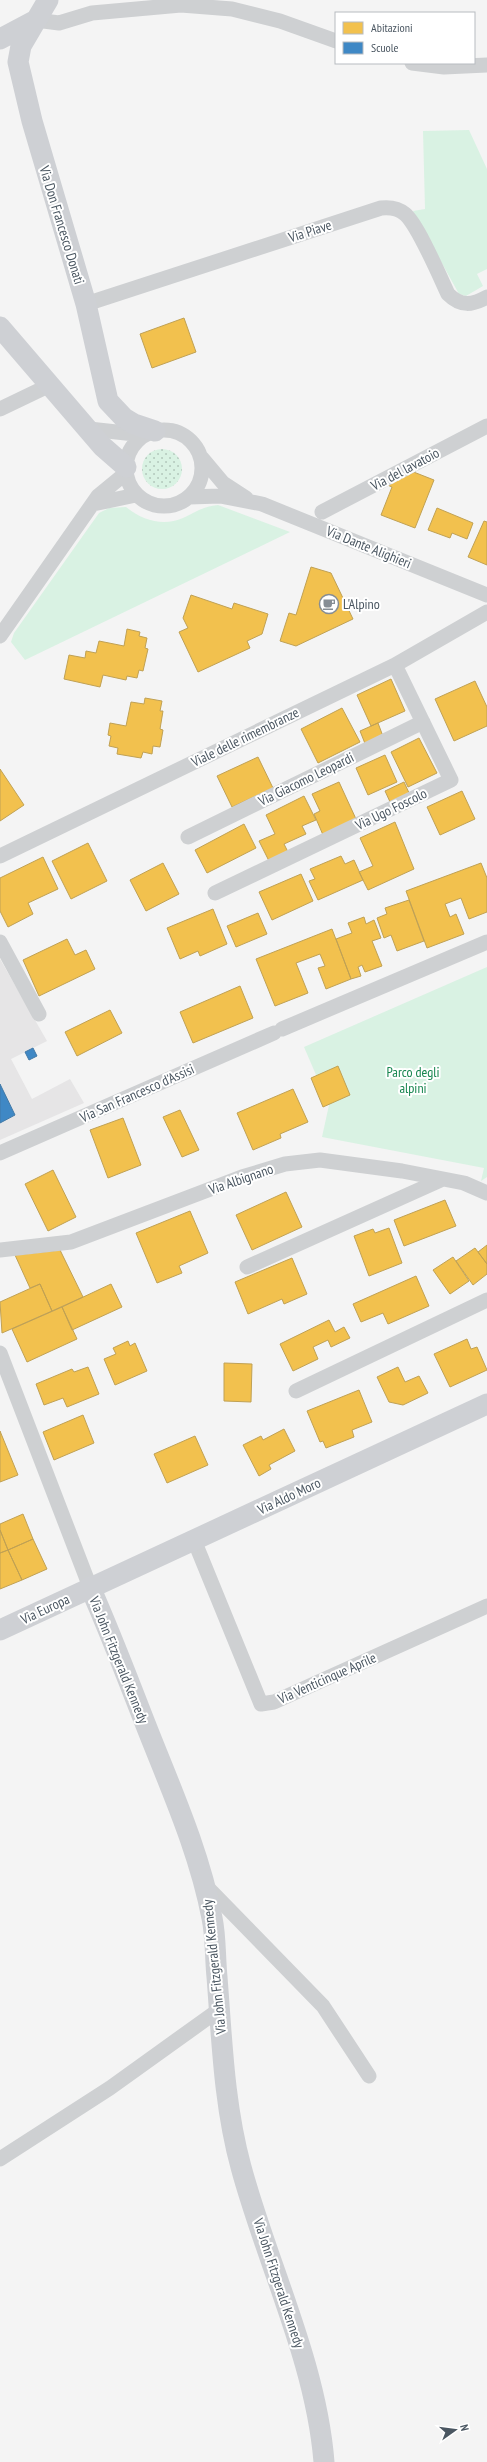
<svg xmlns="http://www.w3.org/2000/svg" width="487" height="2462" font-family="'PT Sans Narrow',sans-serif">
	<defs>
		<pattern id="grass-dots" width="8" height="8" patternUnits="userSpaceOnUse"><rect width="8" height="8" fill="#d9f2e3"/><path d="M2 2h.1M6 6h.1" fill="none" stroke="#b2c7bb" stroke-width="1.8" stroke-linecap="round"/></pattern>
	</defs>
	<rect width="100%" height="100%" fill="#f4f4f4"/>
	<path fill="#e6e5e6" d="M0,959l47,82 -36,18 21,40 38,-20 14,24 -84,37z"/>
	<path fill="url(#grass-dots)" d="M142 469a20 20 0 1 1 40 0a20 20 0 1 1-40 0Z"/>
	<path fill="#d9f2e3" d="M469,130l18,39v100l-10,5 6,12 -17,10 -7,-2 -46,-83 12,-2 -2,-78z
		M218,505l72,27 -265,128 -14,-18 3,-9 85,-120 10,-5 17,-1c16,13 37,20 57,11 13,-6 21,-12 35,-13z
		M487,967v210l-6,4 3,-13 -162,-31 7,-32 -25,-58z"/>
	<path fill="#f2c14e" stroke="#c0a154" d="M184,318l12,34 -44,16 -12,-34z
		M411,471l23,9 -19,48 -34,-13 11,-28 -7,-3z
		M437,508l36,15 -6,16 -15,-6 -2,5 -22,-8z
		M484,521l3,1v43l-19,-8z
		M311,567l20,6 22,46 -57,27 -16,-5 9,-28 7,2z
		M191,595l41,14 2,-6 34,11 -6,20 -15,7 3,7 -52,24 -19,-40 9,-4 -5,-10z
		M127,629l13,3 -1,4 8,2 -2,10 3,1 -5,22 -4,-1 -2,8 -10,-2 -1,4 -23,-5 -3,12 -36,-8 5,-24 16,3 1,-7 10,2 3,-12 25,5z
		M391,679l14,32 -34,15 -14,-31z
		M475,681l12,26v19l-33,15 -19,-42z
		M145,698l17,3 -2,10h3l-3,18 3,1 -3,17 -7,-1 -1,8 -9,-2 -2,6 -24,-4 1,-6 -9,-2 2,-10 -3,-1 2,-12 16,3 5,-24 13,2z
		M342,708l18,34 -42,21 -17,-34z
		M378,723l6,16 -18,7 -6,-15z
		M419,738l18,35 -29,14 -17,-35z
		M385,755l12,27 -29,13 -12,-27z
		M258,757l15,31 -41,19 -15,-31z
		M0,769l24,36 -24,16z
		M339,782l17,37 -33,16 -9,-21 6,-3 -8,-17z
		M404,782l6,13 -19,9 -6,-13z
		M462,791l13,28 -35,16 -13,-28z
		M304,796l12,24 -14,6 4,8 -22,10 5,10 -19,9 -11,-22 16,-7 -9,-19z
		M395,822l19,47 -46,21 -9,-18 14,-6 -13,-28z
		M244,824l12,24 -49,25 -12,-23z
		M88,843l19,38 -36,18 -19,-38z
		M341,856l4,8 9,-4 9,20 -45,20 -9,-19 6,-2 -5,-10z
		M43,857l15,32 -30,14 5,11 -25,13 -8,-16v-33z
		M163,863l16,31 -33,17 -16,-31z
		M481,863l6,15v34l-18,7 -8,-21 -16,6 5,13 6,-3 8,20 -37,14 -21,-57z
		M301,874l12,27 -41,19 -13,-28z
		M409,900l15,41 -27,10 -6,-16 -7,3 -7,-20 10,-4 -2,-6z
		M213,909l14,35 -27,12 -2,-5 -18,8 -13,-31z
		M258,913l9,21 -31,13 -9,-21z
		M364,917l2,7 8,-4 7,18 -9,3 10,25 -17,6 -3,-7 -4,2 3,9 -10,3 -15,-40 16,-6 -4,-10z
		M332,929l19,50 -25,10 -8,-21 7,-2 -5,-12 -24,9 12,30 -33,13 -19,-47z
		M67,939l8,16 11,-5 9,19 -56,27 -16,-36z
		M240,986l13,32 -60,25 -13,-31z
		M110,1010l12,23 -45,23 -12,-24z
		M338,1066l12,29 -27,12 -12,-29z
		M293,1089l15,33 -28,12 1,4 -28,12 -16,-37z
		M180,1110l19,40 -17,7 -19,-40z
		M123,1118l18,47 -33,13 -18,-48z
		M53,1170l23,47 -28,14 -23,-47z
		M286,1192l16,35 -50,23 -16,-35z
		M445,1200l11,26 -52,20 -10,-26z
		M190,1211l18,42 -29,13 3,7 -25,10 -21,-50z
		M389,1228l13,35 -33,13 -15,-40 19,-7 2,4z
		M487,1245v19l-9,-12z
		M475,1248l12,16v10l-14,11 -17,-24z
		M60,1250l23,47 -31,14 -12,-27 -10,4 -15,-33z
		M453,1257l16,24 -19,13 -17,-24z
		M292,1258l15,36 -23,10 -2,-5 -34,15 -13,-32z
		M416,1276l13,30 -41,18 -5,-11 -22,9 -8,-18z
		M40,1284l12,27 -50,22 -2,-31z
		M111,1284l11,23 -50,23 -10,-23z
		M62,1307l15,32 -50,23 -15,-33z
		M329,1320l6,12 9,-5 6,11 -19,9 -3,-7 -15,7 5,12 -25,12 -13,-27z
		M467,1339l4,10 6,-2 10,23 -37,17 -16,-33z
		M128,1341l2,5 5,-3 12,28 -32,14 -11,-26 12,-5 -3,-6z
		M224,1363l28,1 -1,38 -27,-1z
		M88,1367l11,27 -32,13 -4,-9 -19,7 -8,-21 36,-15 2,3z
		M398,1367l7,15 14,-6 9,17 -25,12 -14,-3 -12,-25z
		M359,1390l13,32 -20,8 2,7 -28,11 -3,-7 -3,1 -13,-31z
		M83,1415l11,28 -40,17 -11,-28z
		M284,1429l11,22 -26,14 2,4 -12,7 -16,-31 18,-9 2,4z
		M0,1431l18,44 -18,7z
		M195,1436l13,29 -41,18 -13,-29z
		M23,1514l10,25 -25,11 -8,-20v-6z
		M0,1530l8,20 -8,3z
		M33,1539l14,30 -25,11 -14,-30z
		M8,1550l14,30 -22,9v-36z"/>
	<path fill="#3f88c5" stroke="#4279a7" d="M33,1048l4,8 -8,4 -4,-8z
		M0,1084l15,31 -15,8z"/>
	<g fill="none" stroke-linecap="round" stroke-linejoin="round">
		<path stroke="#ced0d2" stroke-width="15" d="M36,20l23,3 33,-10 89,-8 51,4 48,12 56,20
			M412,63l32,4 43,-2
			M86,304l295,-96c9,-1 17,0 24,6 13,11 35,63 43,80 13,13 24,11 39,3
			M0,409l48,-23
			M89,429l55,6
			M126 468a38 38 0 1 1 76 0a38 38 0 1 1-76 0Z
			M202,458l21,25 23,15
			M189,497l31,-1 42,8 225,91
			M93,504l43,-9
			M322,512l165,-86
			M0,636l98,-140 28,-23
			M188,837l235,-115
			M0,856l395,-191 92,-53
			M215,893l236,-113 -56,-115
			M0,942l39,72
			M282,1029l205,-87
			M0,1153l274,-120
			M0,1250l71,-8 171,-65 43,-13 35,-4 82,11 62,12 23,10
			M247,1267l196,-88
			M0,1353l90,234
			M296,1391l191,-91
			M194,1540l67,164 13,-2 213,-96
			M205,1885l118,121 46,70
			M0,2159l110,-71 110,-79"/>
		<path stroke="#ced0d4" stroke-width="21" d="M48,0l-27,46 -3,16 14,59 54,183 22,97 16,17 10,6 21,7
			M0,39l36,-19
			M0,327l102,119 24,21
			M90,1587c20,45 37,90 55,136 25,64 54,127 67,195 4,19 3,39 5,59 5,64 7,128 24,190 26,97 75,194 83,295
			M0,1630l487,-226"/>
	</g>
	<defs>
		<g id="cafe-ring" transform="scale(1)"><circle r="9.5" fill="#fff" stroke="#868d94" stroke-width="1.5"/><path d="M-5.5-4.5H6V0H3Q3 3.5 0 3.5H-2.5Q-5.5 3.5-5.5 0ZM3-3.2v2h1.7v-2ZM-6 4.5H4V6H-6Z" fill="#868d94"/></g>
	</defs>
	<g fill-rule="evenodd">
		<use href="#cafe-ring" x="329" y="604"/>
	</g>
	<g text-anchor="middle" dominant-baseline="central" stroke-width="4" stroke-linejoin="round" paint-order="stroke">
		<g font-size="14" fill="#4a5661" stroke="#fff">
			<text transform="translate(62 225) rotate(73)">Via Don Francesco Donati</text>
			<text transform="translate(310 231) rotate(-18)">Via Piave</text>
			<text transform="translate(405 469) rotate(-28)">Via del lavatoio</text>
			<text transform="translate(369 547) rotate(22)">Via Dante Alighieri</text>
			<text transform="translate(245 737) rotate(-26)">Viale delle rimembranze</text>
			<text transform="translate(306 779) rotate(-26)">Via Giacomo Leopardi</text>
			<text transform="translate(391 809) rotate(-26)">Via Ugo Foscolo</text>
			<text transform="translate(137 1093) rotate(-24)">Via San Francesco d'Assisi</text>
			<text transform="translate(241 1179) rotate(-19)">Via Albignano</text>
			<text transform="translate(289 1496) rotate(-25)">Via Aldo Moro</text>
			<text transform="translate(45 1609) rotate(-25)">Via Europa</text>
			<text transform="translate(119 1660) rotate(68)">Via John Fitzgerald Kennedy</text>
			<text transform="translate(327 1678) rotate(-24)">Via Venticinque Aprile</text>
			<text transform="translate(214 1967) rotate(-96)">Via John Fitzgerald Kennedy</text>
			<text transform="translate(279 2283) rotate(72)">Via John Fitzgerald Kennedy</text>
		</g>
		<g font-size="14" fill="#4a5661" stroke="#fff" text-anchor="start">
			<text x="343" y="604">L'Alpino</text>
		</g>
		<g font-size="14" fill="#17864f" stroke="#fff">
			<text x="413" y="1072">Parco degli<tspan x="413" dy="16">alpini</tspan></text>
		</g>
	</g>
	<rect x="335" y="12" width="140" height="52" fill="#ffffff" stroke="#b7bbc0"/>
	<rect x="343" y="22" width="20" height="12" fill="#f2c14e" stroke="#b7bbc0"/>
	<text x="371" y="32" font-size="12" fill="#4a5661">Abitazioni</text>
	<rect x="343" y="42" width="20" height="12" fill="#3f88c5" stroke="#b7bbc0"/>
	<text x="371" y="52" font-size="12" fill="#4a5661">Scuole</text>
	<g transform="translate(455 2430) rotate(76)" stroke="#ffffff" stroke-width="3" paint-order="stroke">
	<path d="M0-3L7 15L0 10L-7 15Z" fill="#4a5661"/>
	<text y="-6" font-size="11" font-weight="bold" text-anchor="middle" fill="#4a5661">N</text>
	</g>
</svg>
